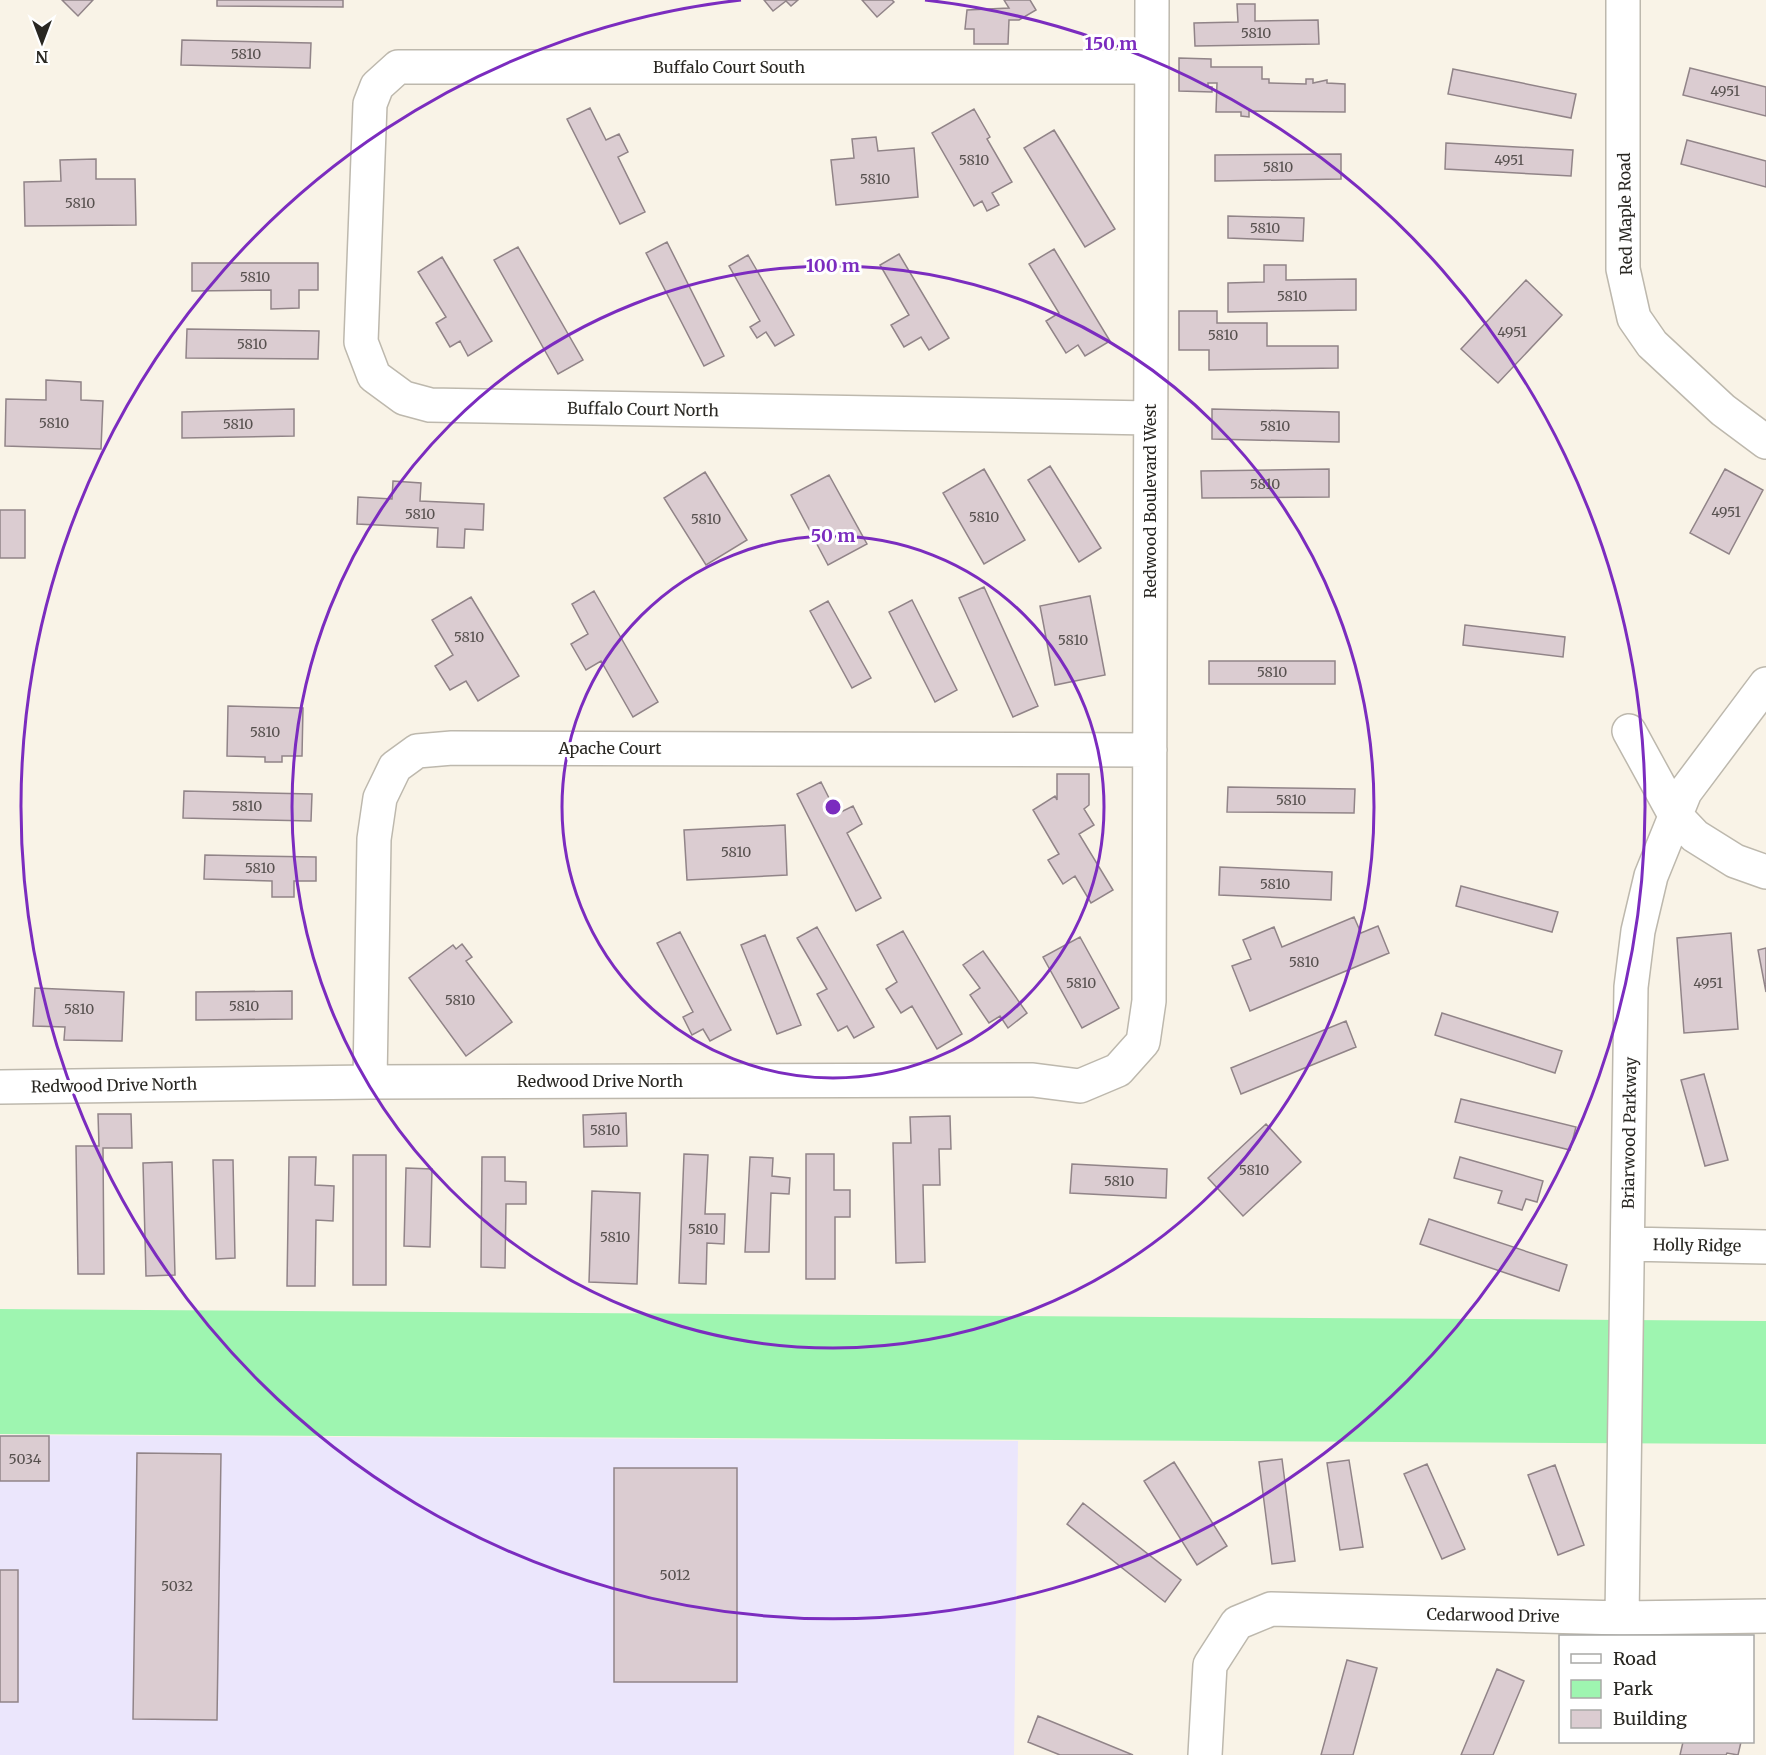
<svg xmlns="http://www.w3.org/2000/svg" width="1766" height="1755" font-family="Merriweather,serif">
	<rect width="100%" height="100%" fill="#f9f3e7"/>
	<path fill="#ebe6fc" d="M0,1435l1018,6 -4,314h-1014z"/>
	<path fill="#9ef5b0" d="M0,1309l1766,12v123l-1766,-10z"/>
	<path fill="#dbccd1" stroke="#918488" stroke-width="1.5" d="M62,0h31l-15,16z
		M217,0h126v7l-126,-1z
		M764,0h34l-7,6 -5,-5 -13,10z
		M862,0h30l2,2 -17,15z
		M1004,0h26l6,10 -17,10h-10l-1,24h-34v-15h-9l2,-19 42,-2z
		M1237,4h18v17l63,-1 1,24 -124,2 -1,-23 44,-1z
		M182,40l129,3 -1,25 -129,-3z
		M1179,58l32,1v8h51v12h7v4l37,1v-5h7v4l14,-3v3l18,1v28l-96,-1v6l-8,-1v-4h-25l1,-29h-9v4h4v5l-33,-1z
		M1690,68l76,19v29l-83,-21z
		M1453,69l123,25 -5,24 -123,-24z
		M590,108l16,32 13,-6 9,18 -10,5 27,55 -25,12 -53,-105z
		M974,109l16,28 -3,2 25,43 -20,11 7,12 -12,6 -5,-10 -8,5 -42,-73z
		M1054,130l61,99 -30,18 -61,-99z
		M876,137l2,14 36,-3 4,49 -82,8 -5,-45 23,-2 -2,-19z
		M1687,140l79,21v26l-85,-23z
		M1446,143l127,7 -2,26 -126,-7z
		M1341,154v25l-126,2v-26z
		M96,159v20h39l1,46 -111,1 -1,-44 37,-1 -1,-21z
		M1228,216l76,2 -1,23 -75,-3z
		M667,242l57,114 -20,10 -58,-113z
		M518,247l65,113 -25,14 -64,-114z
		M1054,249l56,92 -25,15 -7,-11 -12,8 -20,-32 13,-8 -30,-49z
		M899,254l50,84 -20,12 -8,-13 -17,10 -13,-22 18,-10 -29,-50z
		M748,255l46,80 -19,11 -9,-14 -9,6 -7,-11 10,-6 -31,-55z
		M442,257l50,84 -24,15 -8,-15 -10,6 -14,-24 10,-6 -28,-45z
		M192,263h126v27h-19v18l-28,1v-19l-79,1z
		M1264,265h22v15l70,-1v31l-128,2v-29l36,-1z
		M1526,280l36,35 -64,68 -37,-34z
		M1179,311h38v12h50v23h71v22l-129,2v-20h-30z
		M187,329l132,2 -1,28 -132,-1z
		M46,380l35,2v18l22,1 -2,48 -96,-3 1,-47 40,1z
		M294,409v27l-112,2v-26z
		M1212,409l127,3v30l-127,-3z
		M1050,466l51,82 -22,14 -51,-82z
		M984,469l41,71 -41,24 -41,-71z
		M1329,469v28l-127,1 -1,-27z
		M1725,469l38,21 -34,64 -39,-21z
		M705,472l42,68 -41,25 -42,-67z
		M829,475l38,69 -39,21 -37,-70z
		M393,481l28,2 -1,18 64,3 -1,26 -18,-1 -1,19 -27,-1 1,-19 -81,-4 1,-27 34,2z
		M0,510h25v48h-25z
		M984,587l54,119 -25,11 -54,-119z
		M594,591l64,111 -25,15 -32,-56 -15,9 -15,-26 17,-10 -16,-30z
		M1090,596l15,79 -50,10 -15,-79z
		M471,597l48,79 -41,25 -12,-20 -16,9 -15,-24 18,-11 -21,-35z
		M912,600l45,90 -22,12 -46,-90z
		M828,601l43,77 -19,10 -42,-77z
		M1465,625l100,12 -2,20 -100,-12z
		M1209,661h126v23h-126z
		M228,706l75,2 -1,48h-20v6h-17v-5l-38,-1z
		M1057,774h32v31l-5,4 10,16 -15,9 34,56 -22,13 -16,-27 -12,8 -15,-24 11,-6 -26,-44 22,-14 2,4z
		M821,782l16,32 16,-8 9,18 -15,9 34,65 -25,13 -59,-117z
		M1228,787l127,2 -1,24 -127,-1z
		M184,791l128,3 -1,27 -128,-3z
		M785,825l2,50 -100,5 -3,-50z
		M205,855l111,2v24h-22v16h-22v-16l-68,-2z
		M1220,867l112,5 -1,28 -112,-5z
		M1461,886l97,26 -6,20 -96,-26z
		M1354,917l7,16 17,-7 11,27 -139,58 -18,-45 19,-7 -8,-19 31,-13 8,20z
		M817,927l57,100 -20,11 -7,-12 -9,5 -21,-37 10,-5 -30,-51z
		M903,931l59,103 -25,15 -25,-43 -11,7 -15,-24 11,-7 -20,-37z
		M680,932l51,98 -21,11 -7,-12 -11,6 -9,-18 10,-5 -36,-69z
		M1731,933l7,96 -54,4 -7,-95z
		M765,935l36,90 -24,9 -36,-89z
		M1080,937l39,71 -37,20 -39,-71z
		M462,944l10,13 -6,4 46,61 -46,34 -57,-78 44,-33 3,4z
		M1766,948v44l-8,-42z
		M983,951l44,62 -19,15 -8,-12 -11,7 -19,-28 10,-7 -17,-23z
		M35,988l89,4 -2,49 -58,-1 1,-13 -32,-1z
		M292,991v28l-96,1v-28z
		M1442,1013l120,38 -7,22 -120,-38z
		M1346,1021l10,26 -115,47 -10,-26z
		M1704,1074l24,86 -23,6 -24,-86z
		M1461,1099l115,28 -6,23 -115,-28z
		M626,1113l1,33 -43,1 -1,-32z
		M98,1114h33l1,34h-29l1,126h-26l-2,-128h23z
		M950,1116l1,33h-12l1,36h-17l2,77 -29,1 -3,-120h18l-1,-26z
		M1266,1124l35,38 -58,54 -35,-38z
		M684,1154l24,1 -3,59h20l-1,30 -17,-1 -1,41 -27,-1z
		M806,1154h28v36h16v27h-15v62h-29z
		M353,1155h33v130h-33z
		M289,1157h27l-1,28 19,1 -1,35 -17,-1 -1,66h-28z
		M482,1157h23v24l21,1v22h-20l-1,64 -24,-1z
		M750,1157l23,1 -1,18 18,2 -1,16 -18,-1 -2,59h-24z
		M1460,1157l83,24 -6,21 -11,-3 -4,11 -24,-7 4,-12 -48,-13z
		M213,1160h20l2,98 -19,1z
		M172,1162l3,113 -29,1 -3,-113z
		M1072,1164l95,5 -1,29 -96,-5z
		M406,1168l26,1 -2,78 -26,-1z
		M592,1191l48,2 -3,91 -48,-2z
		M1429,1219l138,46 -8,26 -139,-47z
		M0,1436h49v45h-49z
		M137,1453l84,1 -4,266 -84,-1z
		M1282,1459l13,102 -23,3 -13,-102z
		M1349,1460l14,87 -23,3 -13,-87z
		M1174,1462l53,84 -30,19 -53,-84z
		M1427,1464l38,85 -23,10 -38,-85z
		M1555,1465l29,80 -26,10 -30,-80z
		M614,1468h123v214h-123z
		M1083,1503l98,77 -16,22 -98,-78z
		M0,1570h18v132h-18z
		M1347,1660l30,8 -24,87h-32z
		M1497,1669l27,12 -31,74h-32z
		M1038,1716l95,39h-73l-32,-13z
		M1683,1742h58l-3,13 -11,-2 -1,2h-46z"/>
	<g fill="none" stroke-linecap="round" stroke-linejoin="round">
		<g stroke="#bdb8ad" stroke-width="36">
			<path id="minor" d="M1623,0v269l11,49 18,26 71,66 43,32
				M1150,418l-720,-13 -26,-7 -30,-22 -13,-34 9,-238 7,-18 21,-19h754
				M1629,731l46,84 20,21 40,25 31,11
				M370,1082l4,-243 6,-41 15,-31 22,-16 35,-3 698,2
				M0,1087l370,-5 663,-2 47,6 38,-16 25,-28 6,-41 3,-1001
				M1628,1244l138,3
				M1622,1618l9,-631 7,-56 13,-55 34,-84 81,-108
				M1205,1755l5,-90 27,-42 34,-14 351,9 144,-2"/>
		</g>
		<use href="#minor" stroke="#fff" stroke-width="33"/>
	</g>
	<g fill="none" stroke="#7b2cbf" stroke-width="3">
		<circle cx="833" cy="807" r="271"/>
		<circle cx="833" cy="807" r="541"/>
		<path d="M925 0A812 812 0 1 1 741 0"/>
	</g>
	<g text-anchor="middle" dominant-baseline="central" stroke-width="6" stroke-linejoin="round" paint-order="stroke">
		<g font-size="14" fill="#56504e">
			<text x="1256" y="33">5810</text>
			<text x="246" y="54">5810</text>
			<text x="1725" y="91">4951</text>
			<text x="974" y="160">5810</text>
			<text x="1509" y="160">4951</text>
			<text x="1278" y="167">5810</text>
			<text x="875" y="179">5810</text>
			<text x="80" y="203">5810</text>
			<text x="1265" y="228">5810</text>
			<text x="255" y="277">5810</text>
			<text x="1292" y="296">5810</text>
			<text x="1512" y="332">4951</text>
			<text x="1223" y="335">5810</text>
			<text x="252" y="344">5810</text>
			<text x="54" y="423">5810</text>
			<text x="238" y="424">5810</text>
			<text x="1275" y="426">5810</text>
			<text x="1265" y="484">5810</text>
			<text x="1726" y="512">4951</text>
			<text x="420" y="514">5810</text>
			<text x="984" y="517">5810</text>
			<text x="706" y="519">5810</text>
			<text x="469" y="637">5810</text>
			<text x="1073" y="640">5810</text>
			<text x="1272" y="672">5810</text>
			<text x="265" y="732">5810</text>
			<text x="1291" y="800">5810</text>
			<text x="247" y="806">5810</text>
			<text x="736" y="852">5810</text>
			<text x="260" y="868">5810</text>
			<text x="1275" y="884">5810</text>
			<text x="1304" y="962">5810</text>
			<text x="1081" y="983">5810</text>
			<text x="1708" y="983">4951</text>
			<text x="460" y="1000">5810</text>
			<text x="244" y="1006">5810</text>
			<text x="79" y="1009">5810</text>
			<text x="605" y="1130">5810</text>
			<text x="1254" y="1170">5810</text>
			<text x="1119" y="1181">5810</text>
			<text x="703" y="1229">5810</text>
			<text x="615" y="1237">5810</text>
			<text x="25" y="1459">5034</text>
			<text x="675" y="1575">5012</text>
			<text x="177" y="1586">5032</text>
		</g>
		<g font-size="16" fill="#292722" stroke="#fff">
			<text x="729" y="67">Buffalo Court South</text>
			<text transform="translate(1625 214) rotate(-91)">Red Maple Road</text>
			<text transform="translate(643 409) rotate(1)">Buffalo Court North</text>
			<text transform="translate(1150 501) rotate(-90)">Redwood Boulevard West</text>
			<text x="610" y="748">Apache Court</text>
			<text x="600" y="1081">Redwood Drive North</text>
			<text transform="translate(114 1085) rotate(-1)">Redwood Drive North</text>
			<text transform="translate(1629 1133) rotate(-89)">Briarwood Parkway</text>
			<text transform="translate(1697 1245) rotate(1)">Holly Ridge</text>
			<text transform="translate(1493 1615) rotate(1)">Cedarwood Drive</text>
		</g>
	</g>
	<circle cx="833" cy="807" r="9" fill="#7b2cbf" stroke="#fff" stroke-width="3"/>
	<g font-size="18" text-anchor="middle" font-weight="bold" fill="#7b2cbf" stroke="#fff" stroke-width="6" stroke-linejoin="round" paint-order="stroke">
		<text x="1111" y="50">150 m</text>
		<text x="833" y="272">100 m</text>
		<text x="833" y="542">50 m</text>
	</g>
	<rect x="1559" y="1635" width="195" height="108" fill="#ffffff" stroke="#a9a9a7" stroke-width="1.5"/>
	<rect x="1571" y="1654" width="30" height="9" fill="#ffffff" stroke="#a9a9a7" stroke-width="1.5"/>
	<text x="1613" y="1665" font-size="18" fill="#292722">Road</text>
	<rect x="1571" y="1680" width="30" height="18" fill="#9ef5b0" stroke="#a9a9a7" stroke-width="1.5"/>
	<text x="1613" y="1695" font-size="18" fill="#292722">Park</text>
	<rect x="1571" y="1710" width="30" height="18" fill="#dbccd1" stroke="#a9a9a7" stroke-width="1.5"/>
	<text x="1613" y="1725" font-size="18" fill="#292722">Building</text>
	<g transform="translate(42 42) rotate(180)" stroke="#ffffff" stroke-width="4.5" paint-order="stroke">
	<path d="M0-4.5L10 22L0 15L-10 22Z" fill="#292722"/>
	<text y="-9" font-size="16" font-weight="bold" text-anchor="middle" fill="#292722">N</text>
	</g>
</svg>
